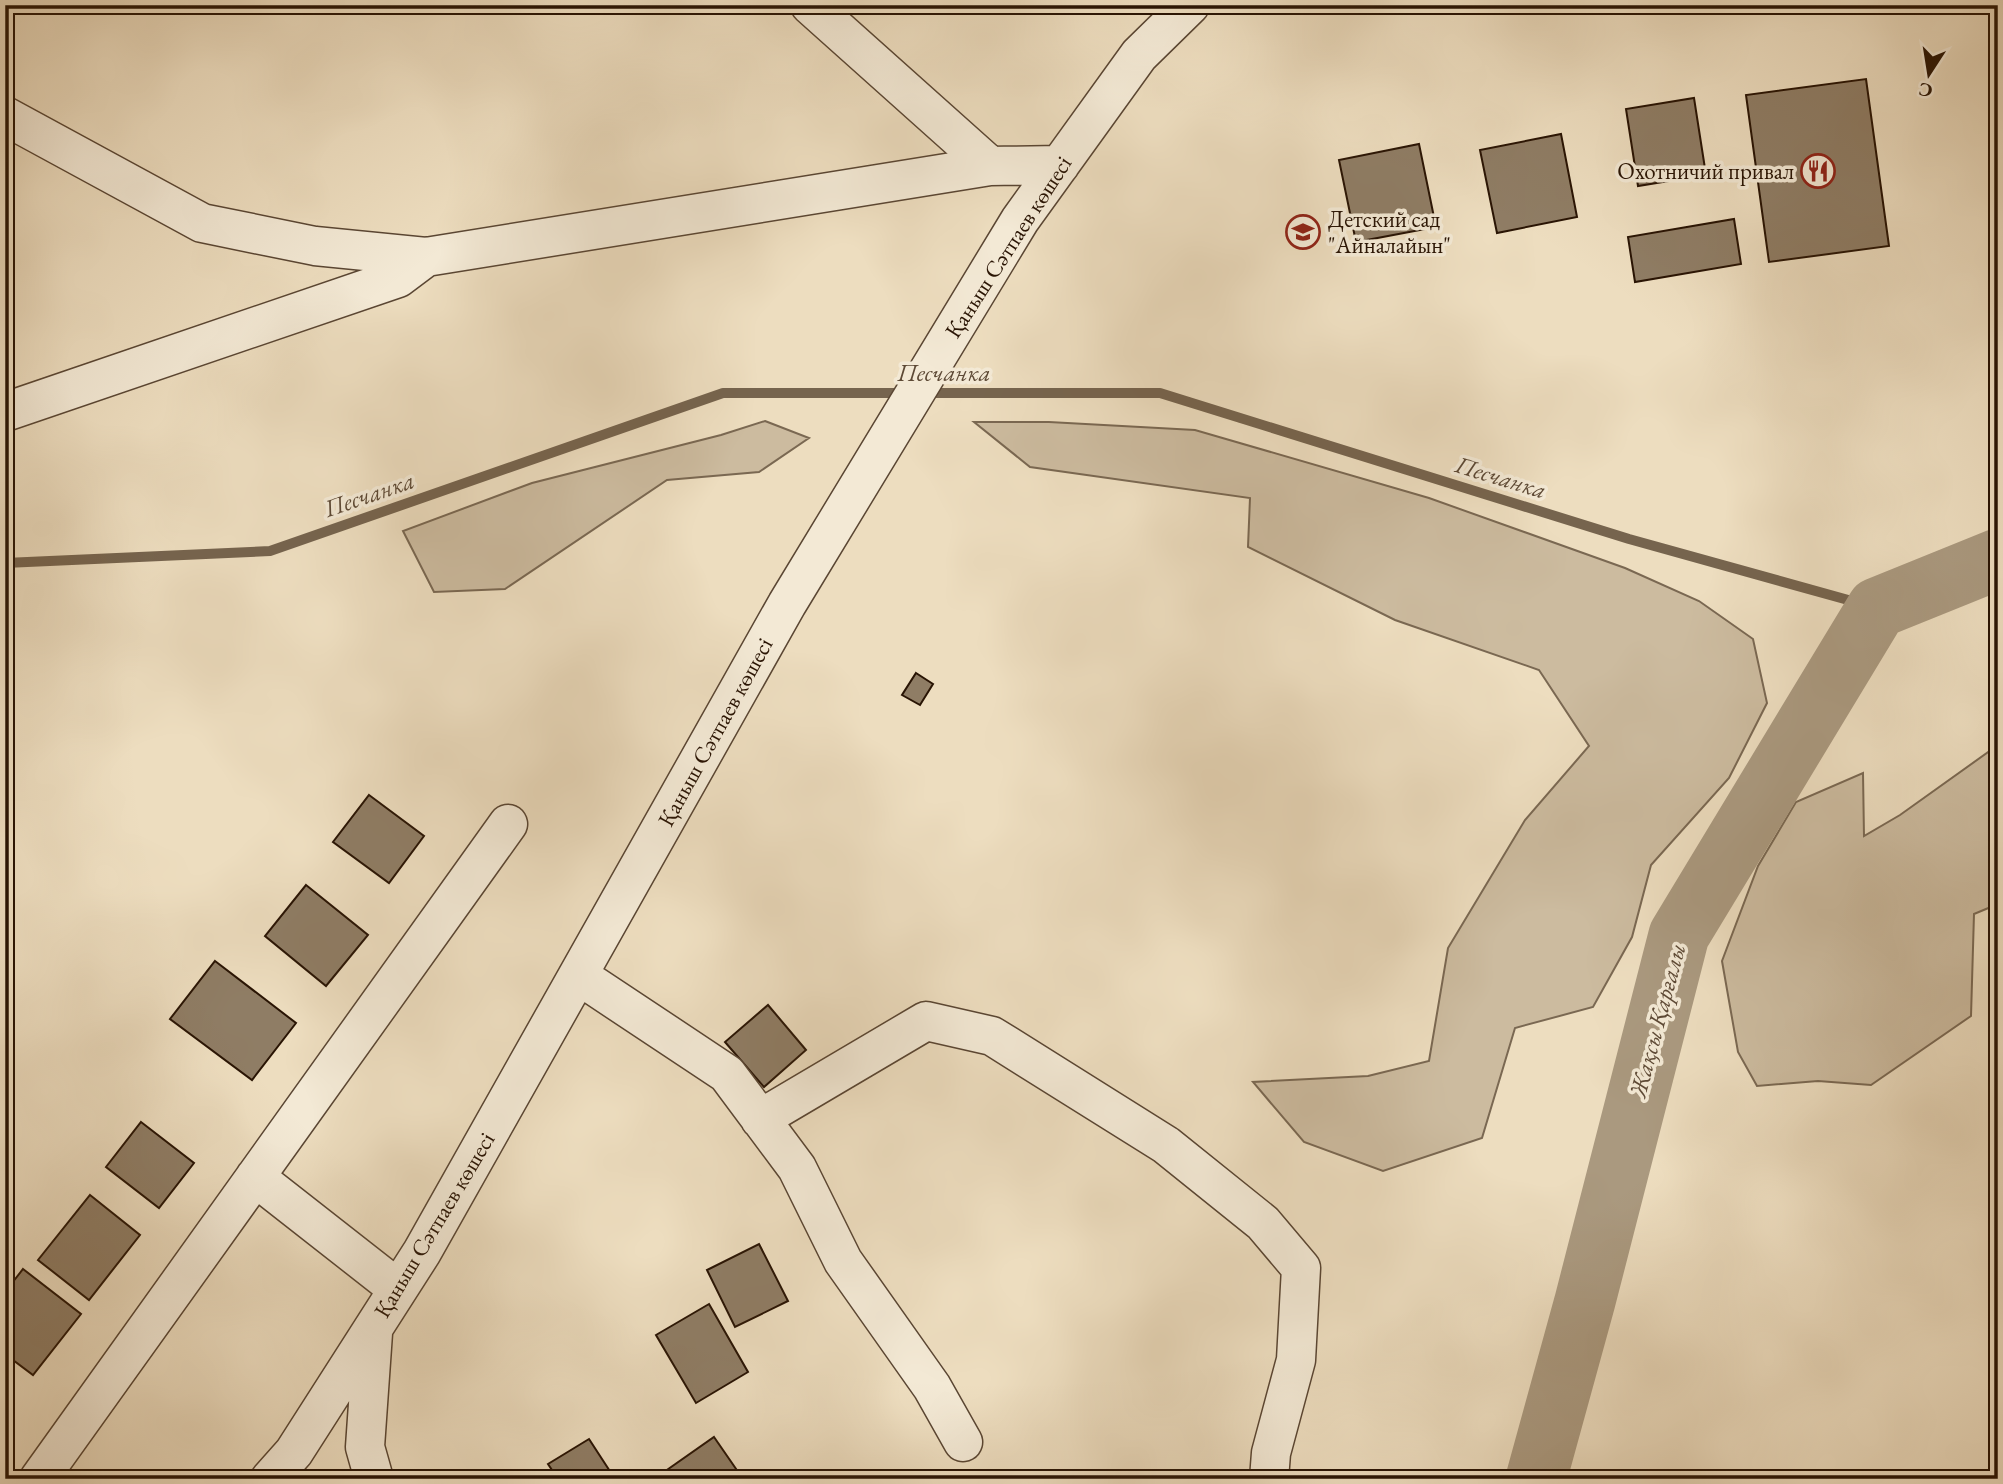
<svg xmlns="http://www.w3.org/2000/svg" width="2003" height="1484" font-family="'EB Garamond',serif">
	<rect width="100%" height="100%" fill="#edddbf"/>
	<filter id="stains"><feTurbulence type="fractalNoise" baseFrequency=".00286" numOctaves="4"/><feColorMatrix values="0 0 0 0 .2 0 0 0 0 .09 0 0 0 0 .02 0 0 0 .5 -.17"/></filter>
	<radialGradient id="worn" r=".72"><stop offset=".6" stop-color="#630" stop-opacity="0"/><stop offset="1" stop-color="#630" stop-opacity=".3"/></radialGradient>
	<path fill="#ccbb9f" stroke="#7a6852" stroke-width="2" d="M765,421l44,17 -50,34 -92,8 -162,109 -71,3 -31,-61 129,-48 189,-48z
		M974,422h75l146,8 234,68 196,70 74,33 54,38 14,64 -38,75 -78,87 -19,72 -39,70 -78,21 -33,110 -99,33 -79,-29 -51,-60 115,-6 61,-15 19,-113 77,-128 64,-74 -50,-76 -144,-50 -147,-73 2,-49 -220,-31z
		M1998,745v159l-24,10 -3,102 -100,69 -53,-4 -61,5 -19,-34 -16,-91 36,-95 38,-64 67,-29 1,63 36,-21z"/>
	<g fill="none" stroke-linecap="round" stroke-linejoin="round">
		<path stroke="#76644e" stroke-width="10" d="M926,393h234l469,146 248,69
			M5,563l265,-12 453,-158h183"/>
		<path stroke="#aa997f" stroke-width="61" d="M1536,1479l49,-178 94,-366 198,-327 121,-49"/>
	</g>
	<path fill="#8f7d65" stroke="#291404" stroke-width="2" d="M1866,79l23,167 -120,16 -23,-167z
		M1694,98l12,77 -68,11 -12,-77z
		M1561,134l16,83 -80,16 -17,-83z
		M1419,144l17,83 -80,15 -17,-82z
		M1734,219l7,45 -106,18 -7,-45z
		M916,673l17,11 -13,21 -18,-10z
		M369,795l55,41 -35,47 -56,-41z
		M306,885l62,50 -42,51 -61,-50z
		M215,961l81,62 -44,57 -82,-61z
		M768,1005l38,45 -42,37 -39,-45z
		M141,1122l53,41 -35,45 -53,-41z
		M90,1195l50,40 -51,65 -51,-40z
		M759,1244l29,57 -53,26 -28,-57z
		M23,1269l58,45 -48,61 -28,-21v-62z
		M709,1304l39,68 -52,31 -40,-68z
		M714,1437l29,42h-75l-4,-7z
		M589,1439l26,40h-57l-10,-15z"/>
	<g fill="none" stroke-linecap="round" stroke-linejoin="round">
		<g stroke="#5a4633" stroke-width="41">
			<path id="minor" d="M810,5l180,161
				M5,116l197,107 113,23 111,11 564,-91 70,-1
				M5,412l393,-134 28,-21
				M578,975l149,99 70,94 46,93 89,126 31,55
				M760,1119l166,-98 66,15 174,109 97,78 38,45 -5,92 -25,93 -2,26
				M255,1177l143,112
				M373,1333l-8,114 9,32
				M39,1479l469,-655
				M270,1479l24,-27 128,-200 365,-648 233,-384 119,-165 51,-50"/>
		</g>
		<use href="#minor" stroke="#f3e9d5" stroke-width="38"/>
	</g>
	<defs>
		<g id="restaurant-ring" transform="scale(1.75)"><circle r="9.5" fill="#f3e9d5" stroke="#8f2418" stroke-width="1.5"/><path d="M-5-6h1v4h1v-4h1v4h1v-4h1v5L-1.5 .5V6h-2V.5L-5-1ZM5-6V6H3V1.5H1.5Q1.5-4 5-6Z" fill="#8f2418"/></g>
		<g id="school-ring" transform="scale(1.75)"><circle r="9.5" fill="#f3e9d5" stroke="#8f2418" stroke-width="1.5"/><path d="M0-5L7-2L0 1L-7-2ZM-4 1L0 2.5L4 1V4Q0 6-4 4Z" fill="#8f2418"/></g>
	</defs>
	<g fill-rule="evenodd">
		<use href="#restaurant-ring" x="1818" y="171"/>
		<use href="#school-ring" x="1303" y="232"/>
	</g>
	<g text-anchor="middle" dominant-baseline="central" stroke-width="7" stroke-linejoin="round" paint-order="stroke">
		<g font-size="23" fill="#291404" stroke="#f3e9d5" text-anchor="end">
			<text x="1794" y="171">Охотничий привал</text>
			<text x="1328" y="219" text-anchor="start">Детский сад<tspan x="1328" dy="26">"Айналайын"</tspan></text>
		</g>
		<g font-size="23" fill="#291404" stroke="#f3e9d5">
			<text transform="translate(1008 247) rotate(-57)">Қаныш Сәтпаев көшесі</text>
			<text transform="translate(715 732) rotate(-61)">Қаныш Сәтпаев көшесі</text>
			<text transform="translate(434 1225) rotate(-59)">Қаныш Сәтпаев көшесі</text>
		</g>
		<g font-size="24" font-style="italic" fill="#5d4935" stroke="#f3e9d5">
			<text x="944" y="372">Песчанка</text>
			<text transform="translate(1501 477) rotate(17)">Песчанка</text>
			<text transform="translate(369 494) rotate(-19)">Песчанка</text>
			<text transform="translate(1657 1020) rotate(-75)">Жақсы Қарғалы</text>
		</g>
	</g>
	<rect width="2003" height="1484" fill="none" stroke="#edddbf" stroke-width="28"/>
	<rect x="7" y="7" width="1989" height="1470" fill="none" stroke="#291404" stroke-width="3.5"/>
	<rect x="14" y="14" width="1975" height="1456" fill="none" stroke="#291404" stroke-width="2"/>
	<g transform="translate(1929 74) rotate(192)" stroke="#f3e9d5" stroke-width="5" paint-order="stroke">
	<path d="M0-5L12 26L0 18L-12 26Z" fill="#291404"/>
	<text y="-10" font-size="19" font-weight="bold" text-anchor="middle" fill="#291404">С</text>
	</g>
	<rect width="100%" height="100%" filter="url(#stains)"/>
	<rect width="100%" height="100%" fill="url(#worn)"/>
</svg>
